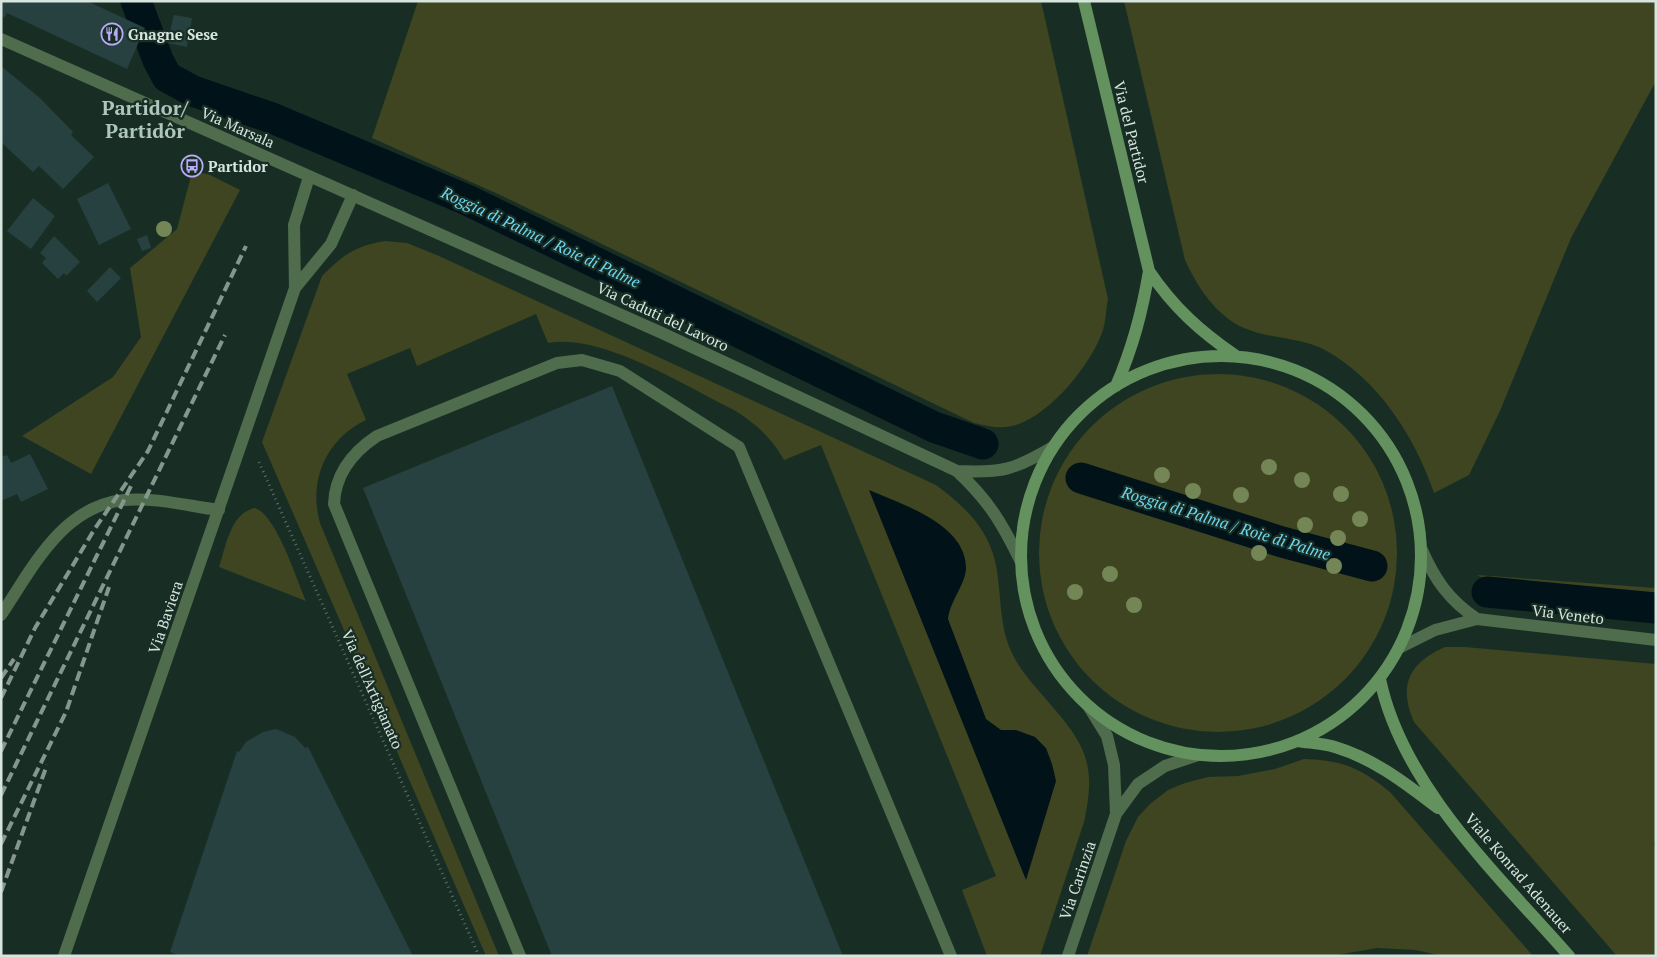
<svg xmlns="http://www.w3.org/2000/svg" width="1657" height="957" font-family="'PT Serif',serif">
	<rect width="100%" height="100%" fill="#182e25"/>
	<path fill="#3e4520" d="M418,1h623l67,298c-2,10 -2,21 -5,31 -11,34 -55,88 -91,96 -13,3 -25,0 -38,-3l-476,-229 -126,-56z
		M1124,1h532v80l-85,157 -71,173 -31,64 -35,18c-19,-56 -56,-114 -109,-143 -25,-13 -56,-11 -81,-22 -29,-13 -47,-42 -59,-68z
		M192,172l16,2 32,16 -149,284 -69,-38 91,-59 28,-40 -11,-69 47,-39z
		M385,241l22,2 32,13 497,229c27,20 51,42 59,76 7,30 3,61 16,90 6,14 17,28 28,40 41,48 60,65 45,131l-44,134h-53l-25,-66 34,-14 -175,-431 -37,15c-12,-22 -29,-37 -50,-50 -49,-24 -132,-77 -186,-67l-12,-29 -119,52 -7,-18 -63,26 19,46c-40,19 -58,61 -46,103l179,433h-13l-224,-514 60,-166c21,-21 33,-30 63,-35z
		M1039 553a179 179 0 1 1 358 0a179 179 0 1 1-358 0Z
		M255,508c22,8 41,70 51,93l-87,-34c7,-20 11,-54 36,-59z
		M1477,575l179,13v14l-152,-15z
		M1445,647h20l191,17v171l-2,11 2,1v109h-39l-203,-234c-16,-37 -5,-59 31,-75z
		M1304,759c38,1 57,9 86,33l143,164h-91l-26,-6 -39,-2 -46,8h-244l39,-115 12,-24 12,-13 18,-14 17,-7 23,-6 30,-1 37,-7z"/>
	<path fill="#011319" d="M869,490c32,14 98,34 97,79 -1,16 -16,32 -18,50l38,100 15,11h15l19,7 11,11 6,16 4,17 -30,99z"/>
	<g fill="none" stroke-linecap="round" stroke-linejoin="round">
		<path stroke="#011319" stroke-width="31" d="M136,1l22,59 9,17 26,14 79,27 195,82 467,227 49,17
			M1081,478l201,64 90,24
			M1487,592l169,16"/>
	</g>
	<path fill="#274140" d="M1,1h86l58,27 -18,41 -120,-56 -3,5 -3,-2z
		M174,15l18,3 -5,29 -20,-4z
		M1,66l39,32 33,34 -2,3 23,22 -31,32 -24,-23 -6,6 -32,-30z
		M108,183l23,46 -32,16 -22,-46z
		M33,198l22,18 -24,33 -24,-18z
		M147,235l4,13 -9,3 -5,-12z
		M54,236l26,26 -14,14 -2,-3 -6,6 -16,-16 4,-5 -6,-5z
		M110,267l11,11 -24,24 -10,-11z
		M612,386l231,570h-291l-189,-468z
		M30,454l18,35 -27,13 -4,-8 -16,7v-44l6,-2 4,8z
		M276,729l19,8 10,11 3,-1 105,209h-233l-10,-4 67,-201 2,1 7,-10 17,-10z"/>
	<g fill="none" stroke-linecap="round" stroke-linejoin="round">
		<path stroke="#5c6f68" stroke-width="3" stroke-dasharray="1 4" stroke-linecap="butt" d="M259,462l220,494"/>
		<path stroke="#4f6c4c" stroke-width="12" d="M1,615c31,-46 61,-109 123,-115 31,-3 64,6 95,10
			M520,956l-186,-452c1,-30 19,-52 43,-68l180,-73 25,-3 38,11 119,76 212,509"/>
		<path stroke="#4f6c4c" stroke-width="12" d="M295,288l36,-44 22,-49
			M1089,707l18,29 7,29 2,49
			M64,956l231,-668 -1,-63 15,-48
			M1068,956l48,-142 22,-30 27,-18 33,-11"/>
		<path stroke="#4f6c4c" stroke-width="12" d="M1,39l661,294 295,138c32,30 45,52 64,91
			M957,471c46,2 57,-1 96,-24
			M1422,550c13,30 27,50 55,69
			M1399,648l36,-18 42,-11 179,21"/>
		<path stroke="#63925f" stroke-width="12" d="M1084,1l65,270c25,37 51,60 87,85
			M1021 556a200 200 0 1 1 400 0a200 200 0 1 1-400 0Z
			M1116,386c17,-39 26,-73 33,-115
			M1380,679c22,107 119,197 189,277
			M1297,741c12,2 26,2 38,6 40,12 71,37 103,61"/>
		<path stroke="#85968f" stroke-width="4" stroke-dasharray="10 5" stroke-linecap="butt" d="M1,678l13,-19
			M1,698l34,-70 59,-98 54,-79 98,-205
			M1,751l131,-267
			M1,795l224,-460
			M1,844l65,-132 43,-125
			M1,892l46,-127"/>
	</g>
	<g fill="#748656">
		<circle cx="164" cy="229" r="8"/>
		<circle cx="1269" cy="467" r="8"/>
		<circle cx="1162" cy="475" r="8"/>
		<circle cx="1302" cy="480" r="8"/>
		<circle cx="1193" cy="491" r="8"/>
		<circle cx="1341" cy="494" r="8"/>
		<circle cx="1241" cy="495" r="8"/>
		<circle cx="1360" cy="519" r="8"/>
		<circle cx="1305" cy="525" r="8"/>
		<circle cx="1338" cy="538" r="8"/>
		<circle cx="1259" cy="553" r="8"/>
		<circle cx="1334" cy="566" r="8"/>
		<circle cx="1110" cy="574" r="8"/>
		<circle cx="1075" cy="592" r="8"/>
		<circle cx="1134" cy="605" r="8"/>
	</g>
	<defs>
		<g id="restaurant-ring" transform="scale(1.125)"><circle r="9.5" fill="#182e25" stroke="#b8abf7" stroke-width="1.5"/><path d="M-5-6h1v4h1v-4h1v4h1v-4h1v5L-1.5 .5V6h-2V.5L-5-1ZM5-6V6H3V1.5H1.5Q1.5-4 5-6Z" fill="#b8abf7"/></g>
		<g id="bus-ring" transform="scale(1.125)"><circle r="9.5" fill="#182e25" stroke="#b8abf7" stroke-width="1.5"/><path d="M-5-6H5V4H4V6H2V4H-2V6H-4V4H-5ZM-3.5-4V0h7V-4ZM-3.5 1.2v1.5H-2V1.2ZM2 1.2v1.5H3.5V1.2Z" fill="#b8abf7"/></g>
	</defs>
	<g fill-rule="evenodd">
		<use href="#restaurant-ring" x="112" y="34"/>
		<use href="#bus-ring" x="192" y="166"/>
	</g>
	<g text-anchor="middle" dominant-baseline="central" stroke-width="4.5" stroke-linejoin="round" paint-order="stroke">
		<g font-size="15" font-weight="bold" fill="#d7e5df" stroke="#182e25" text-anchor="start">
			<text x="128" y="34">Gnagne Sese</text>
			<text x="208" y="166">Partidor</text>
		</g>
		<g font-size="15" fill="#d7e5df" stroke="#182e25">
			<text transform="translate(238 127) rotate(24)">Via Marsala</text>
			<text transform="translate(1132 132) rotate(76)">Via del Partidor</text>
			<text transform="translate(663 316) rotate(25)">Via Caduti del Lavoro</text>
			<text transform="translate(1568 614) rotate(7)">Via Veneto</text>
			<text transform="translate(165 617) rotate(-71)">Via Baviera</text>
			<text transform="translate(373 689) rotate(66)">Via dell'Artigianato</text>
			<text transform="translate(1519 873) rotate(49)">Viale Konrad Adenauer</text>
			<text transform="translate(1077 880) rotate(-71)">Via Carinzia</text>
		</g>
		<g font-size="16" font-style="italic" fill="#6ed6f1" stroke="#182e25">
			<text transform="translate(541 237) rotate(25)">Roggia di Palma / Roie di Palme</text>
			<text transform="translate(1226 523) rotate(17)">Roggia di Palma / Roie di Palme</text>
		</g>
		<g font-size="20" font-weight="bold" fill="#adc7bc" stroke="#182e25">
			<text x="145" y="107">Partidor/<tspan x="145" dy="23">Partidôr</tspan></text>
		</g>
	</g>
	<rect width="1657" height="957" fill="none" stroke="#d7e5df" stroke-width="5"/>
</svg>
